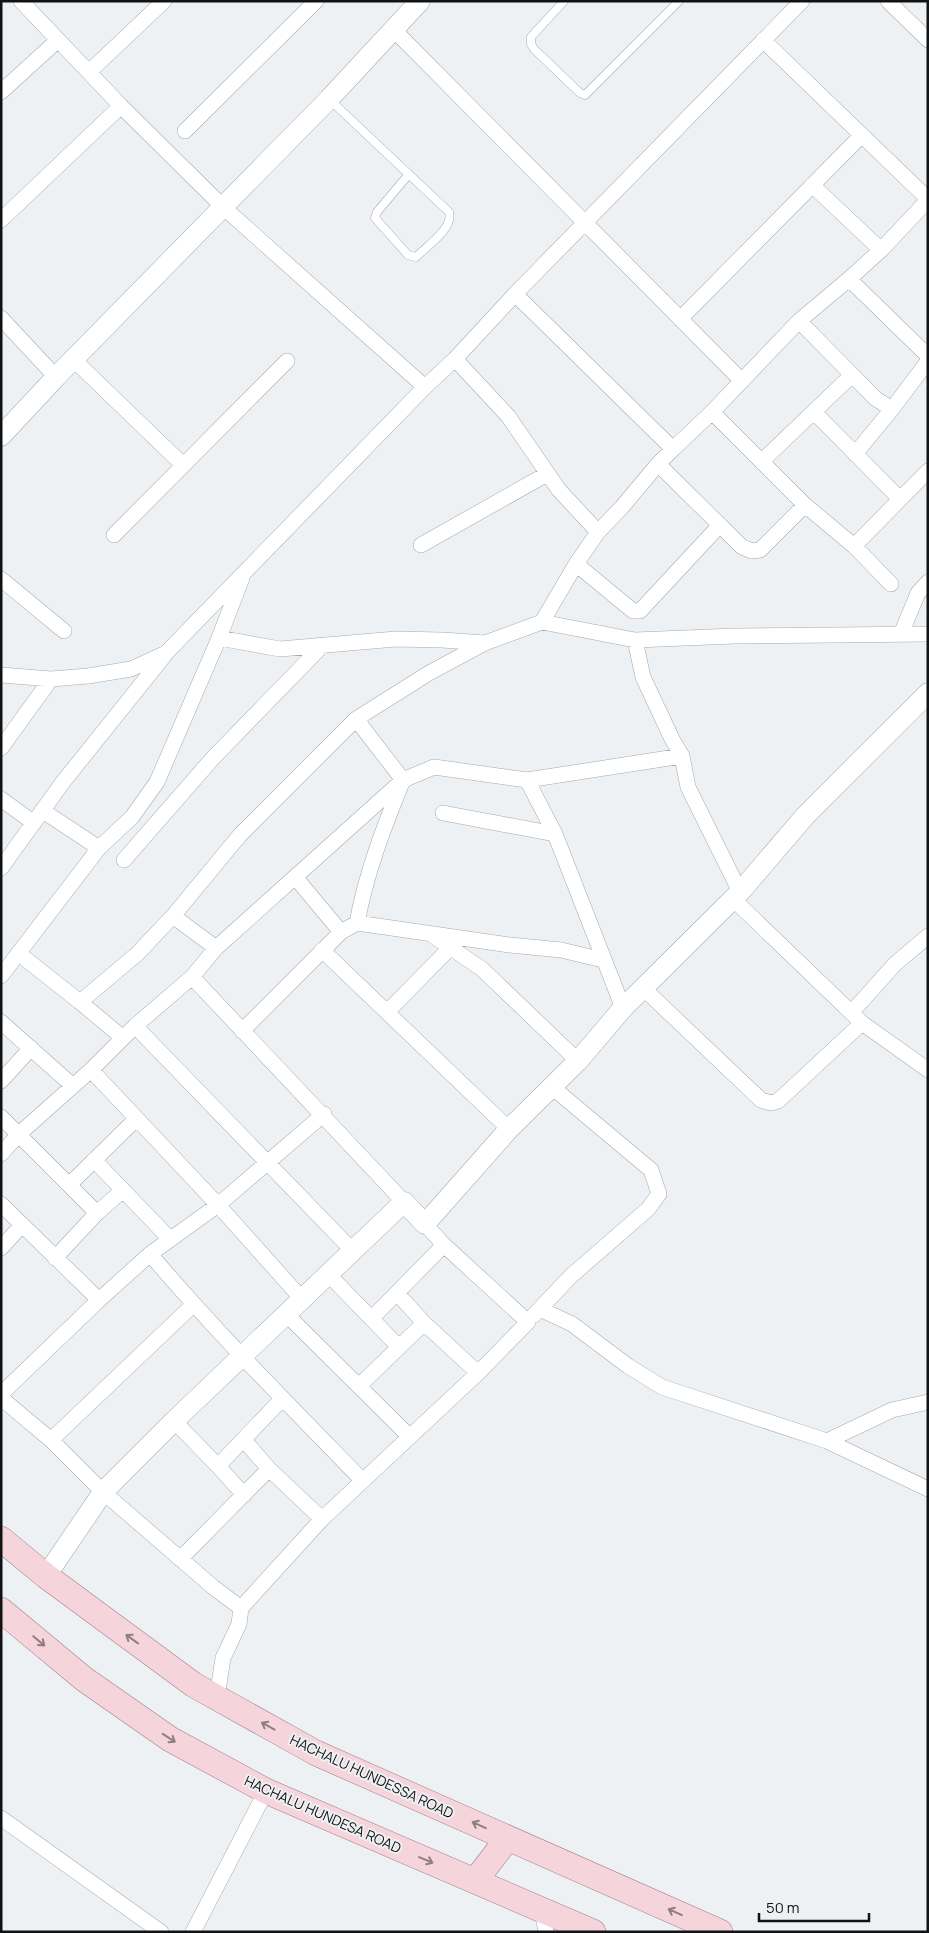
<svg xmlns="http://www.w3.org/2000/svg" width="929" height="1933" font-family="Manrope,sans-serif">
	<rect width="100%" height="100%" fill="#eef1f4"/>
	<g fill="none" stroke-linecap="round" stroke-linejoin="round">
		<g stroke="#a6a9ac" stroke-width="9">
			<path id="service" d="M564,1l-33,36v7l3,5 46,44 5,2 94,-94
				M330,100l119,112c5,16 -22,34 -33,45l-8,-2 -33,-37 2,-6 32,-38"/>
		</g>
		<g stroke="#a6a9ac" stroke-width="16">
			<path id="minor" d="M21,1l100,105 102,101 202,180
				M888,1l40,39
				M394,30l348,351
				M763,40l165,159
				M89,72l75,-71
				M1,92l57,-52
				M185,131l131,-130
				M812,185l69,65
				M1,220l120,-114
				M849,279l79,77
				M515,294l158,155 39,-37 87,-91 50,-42 32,-29 47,-50
				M1,318l55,59
				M680,319l182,-184
				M799,321l77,78 16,10 36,-48
				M455,359l53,57 51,74 39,42
				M74,360l109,105
				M712,412l93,93 49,41 37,38
				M814,412l86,87
				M855,454l37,-45
				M762,461l90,-86
				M658,464l84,83 10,4 8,-1 45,-45
				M114,535l173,-174
				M421,545l126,-71
				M854,546l74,-75
				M576,564l57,47h7l80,-86
				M1,579l63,52
				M542,622l93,18 100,-4 193,-2
				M901,634l17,-41 10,-11
				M219,638l61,11 116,-10 46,1 43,3
				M635,640l8,37 29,62 10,17 6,31 52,105
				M1,675l50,4 37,-3 43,-7 35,-16 259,-266 30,-28 60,-65 287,-293
				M1,748l50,-69
				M527,780l28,54 68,174
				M1,799l33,24
				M43,811l56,37
				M443,813l112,21
				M124,860l89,-102 108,-111
				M1,868l62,-86 101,-126
				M295,877l108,-97 -47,-61
				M732,898l130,125 66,47
				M173,916l43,32
				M357,923c9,-50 27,-96 46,-143l31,-13 93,13 155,-24
				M432,935l50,34 96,92
				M322,950l187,179
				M18,953l62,49 43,36
				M1,976l98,-128 33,-31 25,-35 62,-144 23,-60
				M192,977l24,-29 79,-71 46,55
				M643,988l118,112 10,3 7,-2 84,-78
				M80,1002l57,-48 36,-38 67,-81 116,-116 73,-46 56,-30 57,-21 34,-58 22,-32 24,-25 36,-43 15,-15
				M387,1012l64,-65
				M852,1012l43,-48 33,-28
				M1,1022l72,64
				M135,1026l217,224
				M242,1031l99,-99 16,-9 153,22 51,5 42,10
				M91,1070l127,135 84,94
				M1,1081l30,-33
				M1,1117l96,96
				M1,1154l18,-20 72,-64 44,-44 57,-49 212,225
				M94,1160l76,79
				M69,1185l66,-65
				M1,1204l98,96
				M1,1248l21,-23
				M150,1254c67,79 140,152 212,226
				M55,1258l42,-45 25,-22
				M328,1274l71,73
				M397,1293l27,30 54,50
				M540,1309l32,15 56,42 34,21 165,54 101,48
				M286,1314l123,122
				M534,1315l37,-39 77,-67 11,-15 -8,-24 -99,-83
				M372,1318l72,-73
				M360,1385l64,-62
				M1,1394l98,-94 51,-46 68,-49 106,-91
				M1,1398l50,42 52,52 110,95 28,21
				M174,1421l44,45 26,29
				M51,1440l142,-135
				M244,1440l25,29 53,50
				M827,1441l65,-31 36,-8
				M218,1466l64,-67
				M180,1559l89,-90
				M217,1697l6,-39 16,-34 2,-16 81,-89 156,-146 50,-51 -84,-77 -19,-21
				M1,1818l160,114
				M542,1910l4,22
				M193,1932l73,-141"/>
		</g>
		<g stroke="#a6a9ac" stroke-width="21">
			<path id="tertiary" d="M1,436l55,-59 273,-278 91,-98
				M46,1576l57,-84 71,-71 230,-219 21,22 84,-95 69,-68 45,-53 117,-116 65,-76 123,-123"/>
		</g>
		<g stroke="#a17d87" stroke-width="26">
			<path id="primary" d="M1,1539l45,37 148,109 122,68 404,179
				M1,1610l83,69 86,60 96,52 327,141
				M475,1881l33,-43"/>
		</g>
		<use href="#service" stroke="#fff" stroke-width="8"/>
		<use href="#minor" stroke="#fff" stroke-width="15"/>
		<use href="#tertiary" stroke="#fff" stroke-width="20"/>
		<use href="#primary" stroke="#f5d4dc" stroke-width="25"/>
	</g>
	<defs><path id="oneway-shaft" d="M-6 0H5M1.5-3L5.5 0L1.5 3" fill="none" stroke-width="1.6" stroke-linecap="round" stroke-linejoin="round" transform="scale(1.25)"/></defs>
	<g stroke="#8e7d82">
		<use href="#oneway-shaft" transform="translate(132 1639) rotate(-144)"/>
		<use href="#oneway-shaft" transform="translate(39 1641) rotate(40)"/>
		<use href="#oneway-shaft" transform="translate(268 1726) rotate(-151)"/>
		<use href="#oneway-shaft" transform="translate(169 1738) rotate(33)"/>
		<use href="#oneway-shaft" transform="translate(479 1825) rotate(-156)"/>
		<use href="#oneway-shaft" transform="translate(426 1860) rotate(23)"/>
		<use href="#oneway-shaft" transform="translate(675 1912) rotate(-156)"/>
	</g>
	<g text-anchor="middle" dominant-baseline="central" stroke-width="4" stroke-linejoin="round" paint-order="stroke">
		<g font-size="14" fill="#111213" stroke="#eef1f4">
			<text transform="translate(372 1776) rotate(25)">HACHALU HUNDESSA ROAD</text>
			<text transform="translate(323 1814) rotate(24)">HACHALU HUNDESA ROAD</text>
		</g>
	</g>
	<rect width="929" height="1933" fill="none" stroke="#111213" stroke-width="5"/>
	<path d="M759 1913v8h110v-8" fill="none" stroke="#111213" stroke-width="2.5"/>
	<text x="766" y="1913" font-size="15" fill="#111213" stroke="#eef1f4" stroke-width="4" paint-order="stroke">50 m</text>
</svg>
